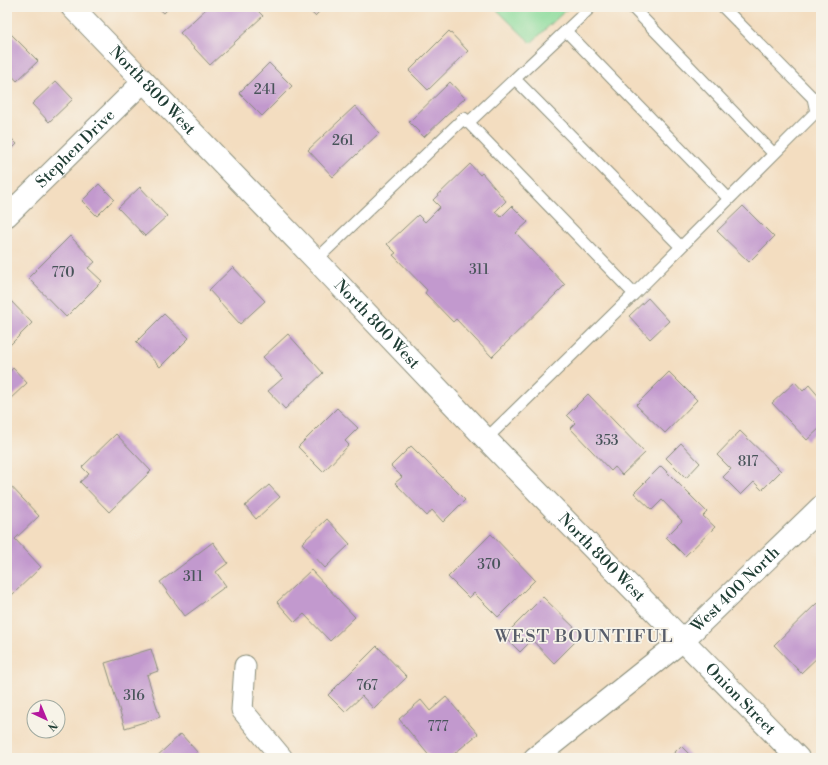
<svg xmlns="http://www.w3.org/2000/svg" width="828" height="765" font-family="'Libre Bodoni',serif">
	<rect width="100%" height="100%" fill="#f7f3e8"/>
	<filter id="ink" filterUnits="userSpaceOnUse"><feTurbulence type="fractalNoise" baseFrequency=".025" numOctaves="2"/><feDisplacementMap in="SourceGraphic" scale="8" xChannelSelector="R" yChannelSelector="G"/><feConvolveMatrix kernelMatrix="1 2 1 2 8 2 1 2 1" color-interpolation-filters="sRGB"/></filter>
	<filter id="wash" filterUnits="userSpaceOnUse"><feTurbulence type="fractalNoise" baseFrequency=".012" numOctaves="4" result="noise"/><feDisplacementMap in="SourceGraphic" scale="16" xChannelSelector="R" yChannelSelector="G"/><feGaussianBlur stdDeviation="0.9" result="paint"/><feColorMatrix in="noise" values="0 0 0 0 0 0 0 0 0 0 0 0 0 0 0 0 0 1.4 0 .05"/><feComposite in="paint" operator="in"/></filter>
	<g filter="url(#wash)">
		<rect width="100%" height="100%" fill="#f3ddc0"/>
		<path fill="#8bdb9b" stroke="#558c68" d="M494,7h75l-38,36z"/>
		<g id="blocks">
			<path fill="#c299ce" d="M157,7h13l-6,6z
				M208,7h46l9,9 -53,49 -30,-32z
				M305,7h19l-9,9z
				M7,30l31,31 -21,20 -10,-11z
				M449,31l19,20 -40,39 -19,-19z
				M269,63l23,23 -30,30 -23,-23z
				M56,81l17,18 -24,23 -17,-18z
				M450,82l15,16 -41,39 -15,-15z
				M355,106l24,27 -46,44 -25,-27z
				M7,134l10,10 -10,10z
				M470,164l10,11 2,-2 24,28 -11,11 6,5 11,-11 16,16 -12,11 49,52 -73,72 -36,-38 -3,3 -28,-29 2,-3 -34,-35 3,-2 -9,-9 31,-29 7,7 15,-15 -7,-7z
				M99,184l15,15 -17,17 -15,-15z
				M140,187l27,29 -22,20 -27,-28z
				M743,206l31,31 -25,25 -32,-31z
				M70,236l25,26 -7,6 14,13 -36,36 -38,-39z
				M233,267l32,34 -25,23 -31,-34z
				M648,298l21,23 -19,18 -21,-23z
				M9,299l23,24 -25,25v-47z
				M164,314l25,24 -29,29 -24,-25z
				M288,334l35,39 -38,36 -17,-18 15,-13 -20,-21z
				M13,368l14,15 -18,17 -2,-2v-23z
				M669,372l28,28 -32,33 -29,-28z
				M795,382l8,9 6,-6 12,14v28l-14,13 -35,-37z
				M588,394l57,59 -23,22 -7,-8 -4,4 -41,-43 5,-5 -8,-8z
				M337,408l21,20 -13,13 4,4 -26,27 -25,-25z
				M740,431l41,40 -19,19 -8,-8 -13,13 -18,-18 8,-8 -14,-14z
				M116,434l35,37 -42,41 -29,-30 9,-8 -7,-7z
				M681,443l19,20 -14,15 -20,-20z
				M411,446l54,54 -22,22 -11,-12 -5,6 -32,-33 7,-6 -11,-11z
				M661,466l46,46 -4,4 12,11 -30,29 -19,-19 16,-16 -20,-21 -10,10 -18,-17z
				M7,482l32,34 -24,23 26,28 -29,28 -5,-5z
				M269,485l11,12 -24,22 -11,-13z
				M327,519l23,25 -25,24 -23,-25z
				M491,534l44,46 -37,37 -24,-24 -5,5 -21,-21z
				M213,542l15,21 -12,9 10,14 -41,30 -25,-34z
				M311,570l44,47 -25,24 -26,-27 -9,8 -18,-20z
				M543,597l39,38 -28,28 -22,-23 -12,12 -16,-16z
				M817,603l4,4v47l-20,19 -27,-28z
				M377,646l30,31 -33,32 -12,-13 -17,16 -17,-17z
				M151,649l7,22 -11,4 13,42 -35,11 -20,-65z
				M446,697l32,37 -29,24h-18l-32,-39 22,-19 9,11z
				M181,734l17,19 -5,5h-38z
				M681,746l12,12h-24z"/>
		</g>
	</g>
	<g filter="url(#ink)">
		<use href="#blocks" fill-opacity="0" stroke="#898d7a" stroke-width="1"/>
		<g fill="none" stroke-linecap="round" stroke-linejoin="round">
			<g stroke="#898d7a" stroke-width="13">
				<path id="service" d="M632,7l142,147
					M566,31l163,168
					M515,79l166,168
					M468,123l123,-116
					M316,260l148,-142 170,176 -148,145
					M634,294l182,-182 -3,-14 -90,-91"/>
			</g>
			<g stroke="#898d7a" stroke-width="23">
				<g id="minor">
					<path id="s1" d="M7,216l137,-135"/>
					<path d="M245,666l-3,44 40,48"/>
				</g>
			</g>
			<g stroke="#898d7a" stroke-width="24">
				<g id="tertiary">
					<path id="s2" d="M72,7l244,253 170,179 312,319"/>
					<path id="s3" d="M535,758l148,-118 138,-133"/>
				</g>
			</g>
			<use href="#service" stroke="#fff" stroke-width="11"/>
			<use href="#minor" stroke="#fff" stroke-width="21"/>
			<use href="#tertiary" stroke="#fff" stroke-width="22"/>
		</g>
	</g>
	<g text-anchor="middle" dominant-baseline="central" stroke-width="3.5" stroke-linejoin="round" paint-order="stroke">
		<g font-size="14" fill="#48545a">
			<text x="265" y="90">241</text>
			<text x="343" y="141">261</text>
			<text x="479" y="270">311</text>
			<text x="63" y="273">770</text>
			<text x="607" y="441">353</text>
			<text x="748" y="462">817</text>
			<text x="489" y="565">370</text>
			<text x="193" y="577">311</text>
			<text x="367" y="686">767</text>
			<text x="134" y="696">316</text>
			<text x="438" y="727">777</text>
		</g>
		<g font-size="16" fill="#1f3d34" stroke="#f7f3e8">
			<text stroke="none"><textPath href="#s2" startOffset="116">North 800 West</textPath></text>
			<text stroke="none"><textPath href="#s1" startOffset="96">Stephen Drive</textPath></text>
			<text stroke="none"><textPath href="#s2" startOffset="440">North 800 West</textPath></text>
			<text stroke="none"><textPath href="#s2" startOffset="764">North 800 West</textPath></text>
			<text stroke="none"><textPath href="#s3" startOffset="262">West 400 North</textPath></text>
			<text stroke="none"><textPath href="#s2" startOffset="962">Onion Street</textPath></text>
		</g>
		<g font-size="18" letter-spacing="1" fill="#585d6a" stroke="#f7f3e8">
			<text x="584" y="636">WEST BOUNTIFUL</text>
		</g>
	</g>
	<rect width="828" height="765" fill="none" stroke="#f7f3e8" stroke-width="24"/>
	<g transform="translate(46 719) rotate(136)"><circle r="19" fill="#f7f3e8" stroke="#a1aaa0"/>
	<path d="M0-3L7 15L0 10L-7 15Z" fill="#b5179e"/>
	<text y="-6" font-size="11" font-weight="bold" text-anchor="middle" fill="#1f3d34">N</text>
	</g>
</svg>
